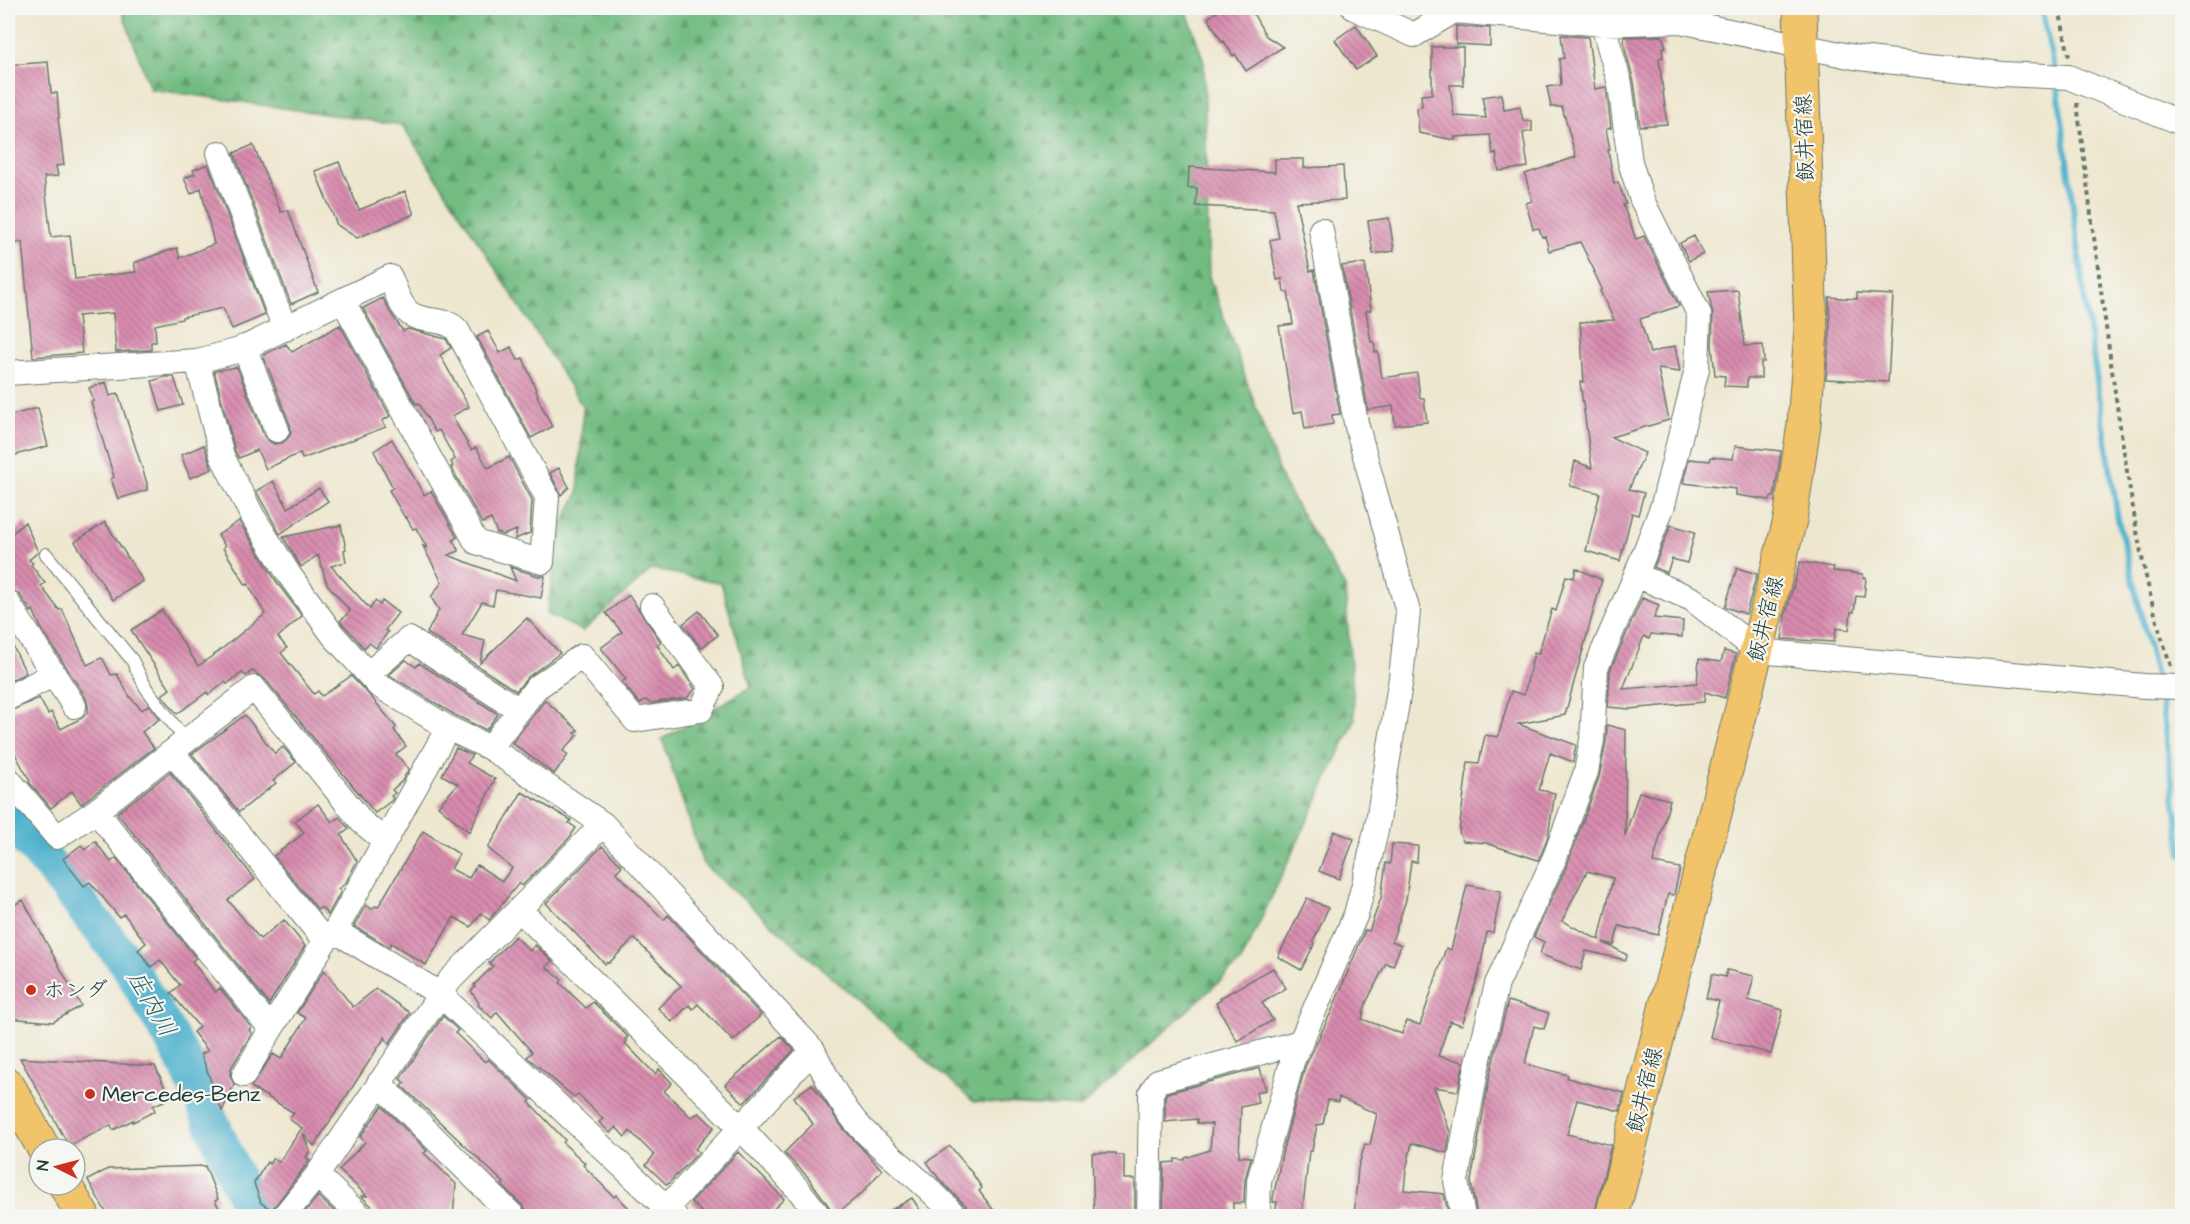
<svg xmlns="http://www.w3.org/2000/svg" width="2190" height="1224" font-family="'Architects Daughter','Klee One',sans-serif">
	<defs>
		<pattern id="forest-firs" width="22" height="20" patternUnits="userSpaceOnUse" patternTransform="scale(1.5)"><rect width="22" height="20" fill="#72bc81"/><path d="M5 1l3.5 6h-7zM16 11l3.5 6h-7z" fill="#5d9a6a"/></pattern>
		<pattern id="building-back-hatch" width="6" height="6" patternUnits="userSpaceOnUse" patternTransform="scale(1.5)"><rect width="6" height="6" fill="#d88bae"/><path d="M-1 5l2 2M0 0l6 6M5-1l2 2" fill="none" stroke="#af738e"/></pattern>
	</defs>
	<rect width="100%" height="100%" fill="#f6f6f2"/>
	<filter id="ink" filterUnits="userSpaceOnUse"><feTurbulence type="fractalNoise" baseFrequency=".0167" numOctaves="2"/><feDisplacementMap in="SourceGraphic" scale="12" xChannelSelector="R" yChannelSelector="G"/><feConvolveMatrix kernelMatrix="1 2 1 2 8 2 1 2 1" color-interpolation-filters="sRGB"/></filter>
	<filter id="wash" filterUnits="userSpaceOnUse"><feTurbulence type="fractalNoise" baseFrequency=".008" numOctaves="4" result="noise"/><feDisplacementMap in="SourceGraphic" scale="24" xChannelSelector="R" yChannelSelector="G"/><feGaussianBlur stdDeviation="1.35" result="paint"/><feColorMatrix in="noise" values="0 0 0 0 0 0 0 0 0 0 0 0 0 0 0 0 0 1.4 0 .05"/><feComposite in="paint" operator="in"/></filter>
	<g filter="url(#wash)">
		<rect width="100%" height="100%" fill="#eee7cf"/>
		<path fill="url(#forest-firs)" stroke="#487c5a" stroke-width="1.5" d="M121,8h1065l18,55 5,213 74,207 62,104 10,133 -114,242 -160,145 -107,-5 -271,-238 -41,-125 89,-52 -30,-104 -69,-14 -69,62 -36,-17 12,-83 19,-38 5,-86 -96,-152 -85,-130 -252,-36z"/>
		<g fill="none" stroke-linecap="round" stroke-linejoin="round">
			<path stroke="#4eb1cd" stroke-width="6" d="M2041,8l14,63
				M2057,81l29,228 32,210 39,161
				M2160,693l22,162"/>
			<path stroke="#4eb1cd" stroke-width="36" d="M8,818l43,49 76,96 58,99 68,154"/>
		</g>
		<g id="blocks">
			<path fill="url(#building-back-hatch)" fill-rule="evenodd" d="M1223,8h27l16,28 17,11 -37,24 -11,-17 -2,2 -9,-15 -2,1 -14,-24z
				M1356,25l21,31 -21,14 -21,-30z
				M1456,26l34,2v18l-34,-2z
				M1561,35l27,2 7,52 11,-2 5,41 -5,1 4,21h-2l6,34 4,-2 8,22 -3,1 13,34 8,-3 35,70 -39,13 10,34 25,-7 5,26 -22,-3 11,51 -58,17 34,16 -16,36 15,4 -6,22 -6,-2 -12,48 -34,-10 14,-58 -30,-7 5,-25 17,7 -12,-86h4l-4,-60 34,-2 -14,-29 2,-2 -8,-17h1l-15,-30 -31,9 -4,-15 -3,1 -3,-9 -6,1 -7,-26 6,-2 -7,-27 51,-17 -14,-50h-11l-4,-20 14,-2 -2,-26 5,-1z
				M1662,36l4,11 -4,1 1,9 -4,1 8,66 -27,2 -6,-44 -9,-33 -1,-12z
				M1432,47h31v38h-13l4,31 32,2 -4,-21 19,-3 3,16 16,-3 3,14h9v10l-9,2 5,34 -29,4 -3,-18 -3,1 -3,-19 -35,2v3l-36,-7 -2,-25 5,-1 -1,-12 11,-1z
				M48,62l3,31h6l2,25h-1l6,47 -8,1 2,10 -14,1 7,60 19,-2 5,44 61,-7 -2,-9 24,-9 19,-6 3,10 34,-14 -13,-56 -10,6 -7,-16 11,-4 -2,-4 15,-6 57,151 -33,14 -9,-21 -41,9v2l-27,6 1,17h-5v8l-35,2 -3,-39 -35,3 4,37 -49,4 -11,-115 -14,2v-179z
				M253,145l28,67 7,-2 30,82 -27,12 -57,-151z
				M1275,159h29v9l39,-2 2,34 -49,2 14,69 4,-1 26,144 -8,1 1,9 -28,5 -3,-18 -9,2 -14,-87 14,-2 -5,-32h-4l-2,-13 -5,1 -7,-40 9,-2 -5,-28 -78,-4 1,-18h-9l1,-21 86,5z
				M339,162l20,48 46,-19 9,23 -57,24 -20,-13 -22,-54z
				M1389,218l5,33 -21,3 -5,-33z
				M1694,236l9,18 -14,7 -9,-18z
				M1365,263l6,47 -5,1 5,31h3l1,10h3l4,26 35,-5 3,25h4l3,24 -32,3 -2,-19 -25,4 -26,-144z
				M1738,290l7,56 18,-1 1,17h-3v16h-14v9l-23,-1 1,-10 -10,-1 -3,-30 1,-31 -5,-22z
				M1857,293l36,2 -5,87 -62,-3 4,-48 -1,-34 28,2z
				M383,298l7,14 13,19 5,-2 38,10 5,9 -11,7 29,52 -17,9 19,34 5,-3 12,21 21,-11 23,43 -2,33 -15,6 2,-9 -14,5 -6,-2 -6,-14 -9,4 -31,-56 2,-1 -2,-4 4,-3 -16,-29 -4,2 -16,-29 -3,1 -53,-96z
				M340,325l50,91 -8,5 4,6 -84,32 -2,-6 -34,16 -9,-19 -18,8 -4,-7 -21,-80 23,-4 27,69 5,5 5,3 8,-1 6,-5 3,-5 -1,-8 -27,-70 23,-11 6,8z
				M488,331l12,22 11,-6 7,13 5,-2 15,37 -1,1 15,31 -21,11 -54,-101z
				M165,377h9l9,28 -22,6 -9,-30z
				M106,382l4,14 8,-3 29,90v7l-29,9 -7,-20 3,-2 -23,-75 3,-1 -5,-13z
				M38,408l10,38 -40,11v-41z
				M392,439l32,56 7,-4 26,46 -4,3 6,11 -11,4 68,26 -6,-14 28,9h7l-4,22 -45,-8 -3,15 -11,-3 -20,33 23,6 -5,22 47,-45 33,35 -32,24 -12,14 -89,-58 12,-23 -8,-13 11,-15 -19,-36 4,2 -11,-20 -3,1 -7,-12 -1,1 -16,-28 4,-2 -19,-37z
				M204,445l8,24 -22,9 -9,-23z
				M1735,446l46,5 -7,46h-3l-1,3 -34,-5v-6l-53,-6 6,-24 21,2 1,-4 22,2z
				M559,468l10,19 -8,8 -11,-22z
				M273,481l15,27 31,-20 9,13 -48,33 -24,-43z
				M239,521l39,63 24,32 -24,21 9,11 -6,5 33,41 4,-3 4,5 29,-20 22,23 23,28 -2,3 12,16 -10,8 13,15 -7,12 -10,9 3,3 -4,3 2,2 -2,3 -16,12 -110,-134 -13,-8 -6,5 -4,-3 -15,11 -2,-2 -16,13 -2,-3 -30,22 -15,-19 8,-6 -39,-59 31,-20 36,56 20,-14 47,-38 -17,-30 -2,1 -23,-37 2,-2 -7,-11z
				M25,522l13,30 -9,8 4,3 -2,2 14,18 -4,3 18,24 3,-1 25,56 14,-7 2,1 8,16 6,-1 13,23 12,13 7,-5 10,14 -17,13 12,16 -73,56 -9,-13 -21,17 -22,-26 1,-1 -16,-29 -6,3v-43l31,-14 9,16 3,-2 10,17 21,-11 6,-6v-6l-2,-8 -45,-70 -8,-18 -2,2 -11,-17 -12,-9v-49z
				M105,522l38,59 -30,19 -38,-58z
				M341,525l5,24 -2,1 2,12 -15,4 39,43 5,-8 5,4 2,-4 16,12 -13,17 3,2 -12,16 -7,-5 -5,5 -24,-27 10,-10 -23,-27 -9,-29 -17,12 -18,-30z
				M1671,525l24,7 -8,31 -15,-4 -5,14 -13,-6z
				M1800,562l34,5 -1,4 30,3v4h3l-2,19 -8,-1 -2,16h-3l-2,18 -13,-2 -2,14 -52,-3 3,-23z
				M1576,568l26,12 -37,135 -47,9 58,21 -3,17 -23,-9 -11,37 16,3 -7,43 -6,16 -4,8 -52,-17 -23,-2 -4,-9 9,-70 11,1 6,-28 13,2 13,-46 13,4 10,-42 4,1 14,-45 4,2 10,-35 8,2z
				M1737,568l20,6 -11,40 -21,-7z
				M629,595l32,47 -4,3 17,25 5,-4 16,23 -8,9 -36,5 -6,-3 -5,4 -18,-22 4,-3 -25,-31 21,-16 -16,-19z
				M1642,598l17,7 -5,13 29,3 -1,16 -31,-3 -2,5 -5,-3 -21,53 74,-6 2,-24 22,3 3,-11 12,3 -11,44 -20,-6 -1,10 -75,7 -21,-2 2,-36z
				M699,611l19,24 -17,13 -18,-24z
				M8,636l18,37 -18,9z
				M406,660l10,7 3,-4 79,51 -12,16 -31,-15 -66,-40z
				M545,700l33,30 -3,3 3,2 -15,16 5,4 -14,19 -42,-31z
				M245,715l30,39 8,-7 13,15 -23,19 3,2 -37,29 -47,-58z
				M1607,725l19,5 -1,106 14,-44 31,8 -17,63 27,5 -6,27 -6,-1 -10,41 -39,-9 -5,19 -11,-3 24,13 -1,5 -40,-9 -5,19 -41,-16 4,-12 -10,-5 34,-74 31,-86 7,-35zM1587,871l26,7 -14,62 -37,-19z
				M456,748l16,7 -5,8 28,16 -26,53 -31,-26 20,-22 -16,-9z
				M170,772l85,107 -27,21 32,39 24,-19 21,26 -36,58 -152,-191z
				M522,792l49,28 -2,3 7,5 -6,9 -48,49 -3,-3 -30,37 -8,-7 -10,14 -17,-10 -28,48 -35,-22 -2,4 -35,-21 12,-21 6,4 3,-3 3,1 45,-76 36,23 -8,15 18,9 8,-13 25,16 10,-13 -24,-20z
				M318,804l14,18 7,-5 10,12 -8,6 16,26 -12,23 -7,5 3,2 -13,24 -7,-8 -3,3 -44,-54 30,-23 -9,-12z
				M1334,831l20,8 -15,40 -20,-8z
				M95,841l16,21 5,-4 80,100 -4,3 23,31 5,-4 31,39 -2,3 3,3 -21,35 -1,7 4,10 -12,26 -21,-57 7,-3 -15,-19 6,-5 -28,-34 9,-8 -20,-25 -9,7 -13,-17 8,-7 -22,-29 -5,3 -29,-35 -6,4 -21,-27 18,-14 4,5z
				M1392,844l26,2 -1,16 -6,-1 -5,39 -14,41 9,4 -8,21 -7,-3 -20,40 -4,16 40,15 4,-13 14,4 26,-77 5,2 16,-65 34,6 -8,42 -6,-1 -8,41 -17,52 -12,-4 -12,35 26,6 -6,29 -24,-4 16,45 -3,21 -35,-10 -6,27 -2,20 40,4 4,18 -41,-4 -1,4 -5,-1 -1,5h-46l4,-48 7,-24 5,1 7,-31 -38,-17 -1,5 -10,-2 -5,24 -6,1 -5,26h-3l-7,65h-27l2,-14h-4v-4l10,-49 22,-82 28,-59 32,-78 4,1 12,-33 5,-35 4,1z
				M602,846l20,20 -6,6 48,48 4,-5 93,100 -28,26 -35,-37 -5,5 -4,-4 -17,17 -14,-14 23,-22 -47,-48 -25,25 -2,-1 -2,2 -59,-61z
				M1307,898l21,10 -15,34 2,1 -14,27 -23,-13z
				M23,900l58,106 -28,16 -45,-4v-110z
				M515,936l15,15 5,-6 17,16 -6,6 16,13 -2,3 26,25 7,-6 35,35 -3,2 2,2 -2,2 30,31 4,-5 13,14 -8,8 27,26 8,-4 15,14 -19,22 4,3 -32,33 -21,-20 8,-10 -24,-24 -5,6 -9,-10 -6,6 -11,-11 4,-3 -25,-25 -4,3 -47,-40 5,-5 -35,-40 -5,6 -14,-13 1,-2 -8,-12 4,-4 -1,-2 19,-19 -4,-3z
				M1273,968l13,20 -24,15 11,17 -36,21 -21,-38 5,-3 -1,-2z
				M324,970l29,37 23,-18 34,24 -21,31 -4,-7 -71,109 -11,-13 7,18 -4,6 4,3 -38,50 -11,-7 -7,-20 13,-21 2,2 4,-6 6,4 23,-34 -13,-9 5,-6 -43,-26 22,-33 8,5 25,-41 -9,-5z
				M1727,970l27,6 -6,24 35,10 -12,44 -61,-17 9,-36 -13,-3 6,-24 13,3z
				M1508,1001l41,12 -5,16 -10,-3 -9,38 43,11 -1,3 57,15 -4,18 -43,-11 -10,34 44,11 -17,71h-47l-29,-4v4h-41l-6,-35 19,-107z
				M443,1016l15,14 -3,3 30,29 3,-3 43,41 -2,2 36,38 -2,3 22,20 -2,2 31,32 2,-2 13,13 -9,8h-91l-6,-10 -21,-21 2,-2 -102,-97 3,-3 -5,-4z
				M781,1036l13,14 -50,53 -19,-18z
				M20,1058l135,8 15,32 -17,8 2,5 -22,11v-2l-20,10 -2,-5 -42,21z
				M1260,1068l6,22 -10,2 2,11 -17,4 -2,49 12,1 -6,23 -1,23h-11v13h-70l1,-53 11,-1v-3l10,1v-2l25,-8 2,-26 -15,-1v-4l-32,3v-25l2,-4z
				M812,1084l31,44 39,42 -20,23 -27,22 -27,-38 -24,-24 29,-29 -19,-27z
				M382,1106l45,45 -3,2 32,31 -3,32h-71l-21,-20h6l-28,-26 26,-28 -5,-5z
				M950,1146l22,27 10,15 -3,3 19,25h-29l-3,-10 -27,-27 -12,-17z
				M738,1152l46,47 -18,17h-60l-15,-14z
				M1092,1153h24v2h8v24h11v37h-41z
				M205,1166l13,33 -3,2 9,15h-116l-20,-36 20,-11z
				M318,1196l17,16 2,4h-35z
				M912,1198l12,18h-43z"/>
		</g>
	</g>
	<g filter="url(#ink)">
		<use href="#blocks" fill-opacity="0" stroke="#67786a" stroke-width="1.5"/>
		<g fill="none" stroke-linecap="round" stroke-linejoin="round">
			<g stroke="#67786a" stroke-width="14">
				<path id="service" d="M46,554l86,106 14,28 40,53"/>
			</g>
			<g stroke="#67786a" stroke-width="26">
				<path id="minor" d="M1354,8l60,27 40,-24 149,13 77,-3 179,37 143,16 66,3 114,46
					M219,153l66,176
					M244,347l33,83
					M197,361l25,95 30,59 38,61 43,59 45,50 70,43 42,20 113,76
					M8,373l189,-12 43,-11 150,-73c5,11 9,27 18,35 13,12 36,4 49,18l90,167 -5,65 -66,-20 -133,-241
					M1636,575l56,24 66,52 386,35 38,1
					M8,603l66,103
					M368,674l41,-35 110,71
					M8,698l44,-23
					M490,748l46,-60 46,-32 53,64 66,-10 11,-23 -60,-81
					M172,752l153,189
					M8,779l49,58 39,-26 158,-123 108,134 23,19
					M96,811l175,218 54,-88 10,-10 113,-203
					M520,910l220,217 58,62 21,27
					M335,931l105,63 235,222
					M244,1075l27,-46
					M379,1083l134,133
					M284,1216l33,-41
					M360,1216l-43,-41 133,-195 153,-156 210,226c13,27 27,55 48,78 30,31 66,55 94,88
					M659,1216l154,-166
					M1149,1216l2,-123 7,-12 142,-39
					M1258,1216l1,-35 33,-119 64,-148 9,-34 13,-59 23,-143 7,-66 -52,-189 -35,-193
					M1463,1216l-7,-35 20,-110 21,-87 58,-127 31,-85 6,-32 4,-72 40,-93 27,-70 34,-136 2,-55 -57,-114 -12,-38 -10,-78 -22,-76"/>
			</g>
			<g stroke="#67786a" stroke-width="35">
				<path id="primary" d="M1612,1216l178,-696 14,-96 7,-94 -11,-322"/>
			</g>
			<g stroke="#67786a" stroke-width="35">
				<path id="trunk" d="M8,1085l36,64
					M65,1185l18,31"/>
			</g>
			<path stroke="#67786a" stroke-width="4" stroke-dasharray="4.5 4.5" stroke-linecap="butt" d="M2059,8l10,49
				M2077,103c13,106 27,212 42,317 13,82 24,167 52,246
				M2181,708l1,17"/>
			<use href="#service" stroke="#fff" stroke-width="12"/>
			<use href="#minor" stroke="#fff" stroke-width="24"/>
			<use href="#primary" stroke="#f1c36a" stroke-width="33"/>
			<use href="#trunk" stroke="#f1c36a" stroke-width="33"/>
		</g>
	</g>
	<g fill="#c8321e" stroke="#f6f6f2" stroke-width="2">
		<circle cx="31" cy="990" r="6"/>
		<circle cx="90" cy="1094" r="6"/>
	</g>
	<g text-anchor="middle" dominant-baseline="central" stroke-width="4.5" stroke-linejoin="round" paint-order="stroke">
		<g font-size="22" fill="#1f3d34" stroke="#f6f6f2">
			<text transform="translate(1805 138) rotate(-92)">飯井宿線</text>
			<text transform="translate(1766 619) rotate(-76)">飯井宿線</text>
			<text transform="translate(1645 1090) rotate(-76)">飯井宿線</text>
		</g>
		<g font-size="22" fill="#1f3d34" stroke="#f6f6f2" text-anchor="start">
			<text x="43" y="990">ホンダ</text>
			<text x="102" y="1094">Mercedes-Benz</text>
		</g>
		<g font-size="24" font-style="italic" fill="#2d6062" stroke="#f6f6f2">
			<text transform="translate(151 1004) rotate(60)">庄内川</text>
		</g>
	</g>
	<rect width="2190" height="1224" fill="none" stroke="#f6f6f2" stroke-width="30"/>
	<g transform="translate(57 1167) rotate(276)"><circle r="28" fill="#f6f6f2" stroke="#a0aca6" stroke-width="1.5"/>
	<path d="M0-4.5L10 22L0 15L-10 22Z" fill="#c8321e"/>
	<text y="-9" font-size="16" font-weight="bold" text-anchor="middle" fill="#1f3d34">N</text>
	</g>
</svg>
